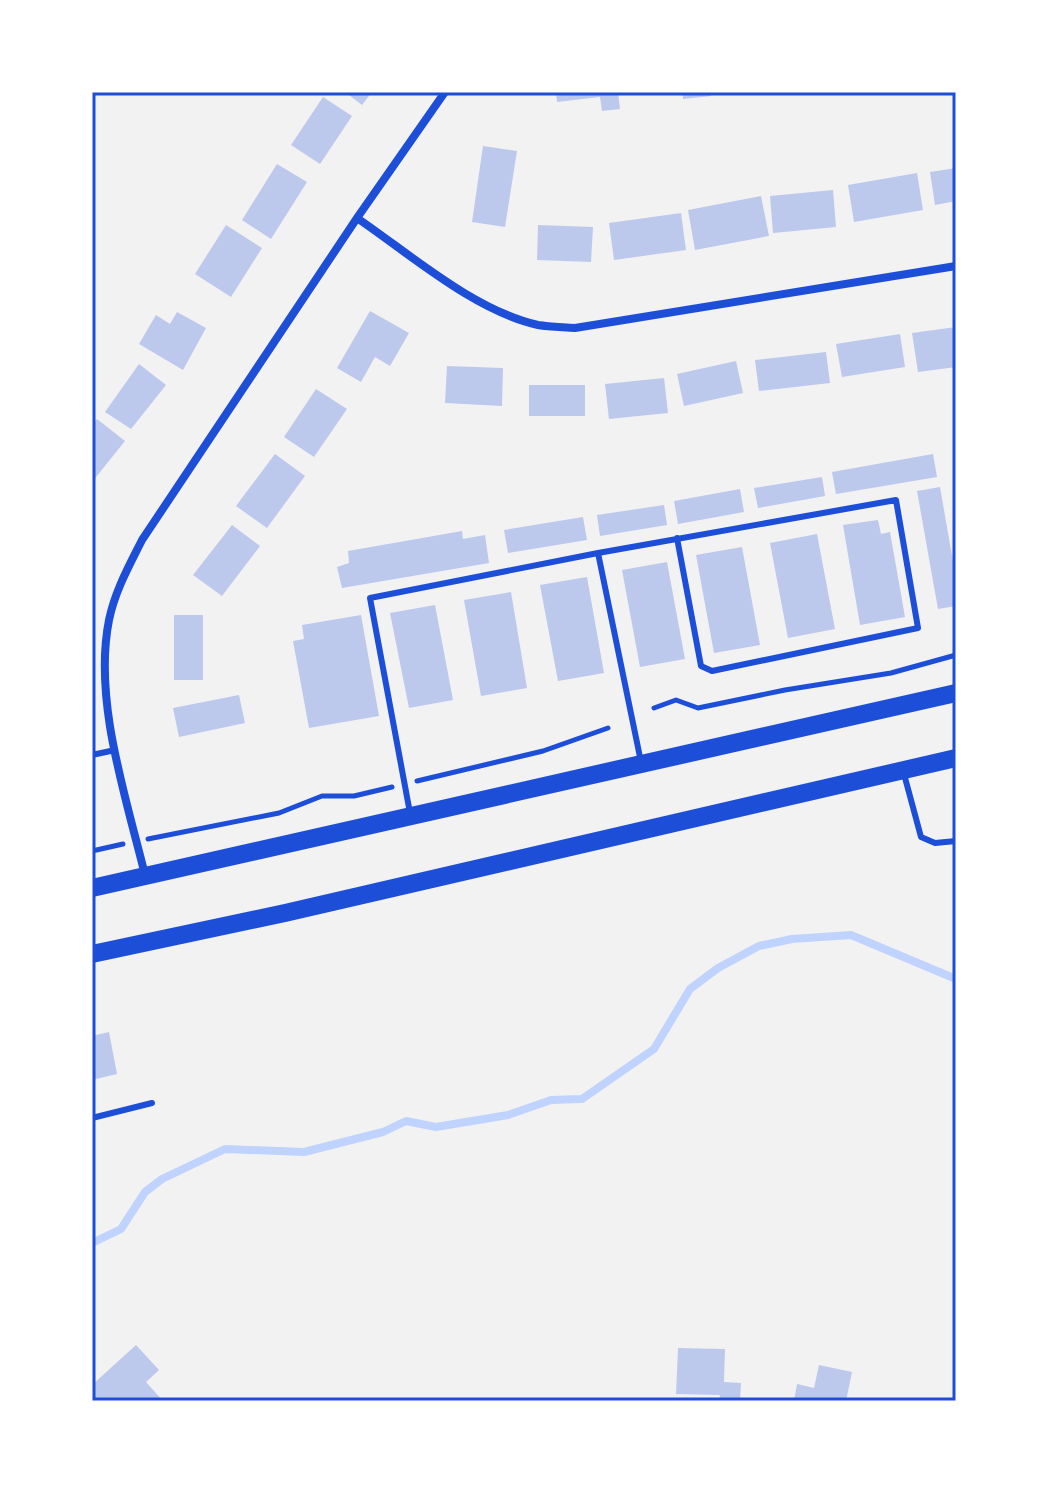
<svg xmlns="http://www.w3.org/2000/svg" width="1048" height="1493" font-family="'Roboto Condensed',sans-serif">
	<rect width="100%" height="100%" fill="#f2f2f2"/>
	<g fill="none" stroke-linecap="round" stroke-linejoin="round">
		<path stroke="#bfd3fe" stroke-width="8" d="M92,1243l29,-14 24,-37 17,-13 63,-30 79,3 79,-20 23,-11 30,6 72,-12 43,-15 31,-1 72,-50 36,-60 28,-21 41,-22 33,-7 59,-4 105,44"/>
	</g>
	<path fill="#bdc9ec" d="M345,92h27l-10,13z
		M556,92h62l2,17 -18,2 -2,-14 -43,5z
		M683,92h28v4l-28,3z
		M323,97l29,19 -32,48 -29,-19z
		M483,146l34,5 -12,76 -33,-5z
		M277,164l30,18 -36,57 -29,-19z
		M956,168v33l-21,4 -5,-33z
		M917,173l6,37 -69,12 -6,-37z
		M833,190l3,37 -63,6 -3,-37z
		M761,196l8,40 -74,14 -7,-40z
		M681,213l5,37 -72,10 -5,-37z
		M226,225l36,23 -31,49 -36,-23z
		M538,225l55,2 -2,35 -54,-2z
		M370,311l39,22 -19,33 -15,-9 -14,25 -24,-14z
		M177,312l29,16 -23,42 -44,-26 17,-29 14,9z
		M956,327v40l-38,5 -6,-39z
		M900,334l5,33 -63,10 -6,-33z
		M826,352l4,31 -71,8 -4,-31z
		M736,361l7,32 -59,13 -7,-32z
		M139,364l27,21 -35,44 -26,-17z
		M447,366l56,2 -1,38 -57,-3z
		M664,378l4,35 -59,6 -4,-35z
		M529,385h56v31h-56z
		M316,389l31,20 -33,48 -30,-20z
		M97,419l28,22 -33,41v-57z
		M275,454l30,22 -38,52 -31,-22z
		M933,454l4,23 -101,17 -4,-22z
		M822,477l3,19 -67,12 -4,-20z
		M940,487l16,92v27l-18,3 -21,-118z
		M740,489l4,23 -66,12 -4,-23z
		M664,505l3,20 -67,11 -3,-21z
		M583,517l4,23 -79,13 -4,-23z
		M878,520l3,14 9,-2 15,85 -45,8 -17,-100z
		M232,525l28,21 -38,50 -29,-21z
		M462,531l1,8 22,-4 4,28 -147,25 -5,-21 12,-4 -1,-12z
		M817,534l18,95 -47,9 -18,-95z
		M742,547l18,98 -46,8 -18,-98z
		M667,562l18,97 -45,8 -18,-97z
		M587,577l17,96 -46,8 -18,-96z
		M511,592l16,96 -46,8 -17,-96z
		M435,605l18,95 -44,8 -19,-95z
		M174,615h29v65h-29z
		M361,615l18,101 -70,12 -16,-87 11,-2 -2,-14z
		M239,695l6,28 -66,14 -6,-29z
		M109,1032l8,42 -25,6v-44z
		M136,1345l23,25 -13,12 17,19h-71v-16z
		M678,1348l47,1 -1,33 17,1 -1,18h-21l1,-6 -44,-1z
		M819,1365l33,7 -6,29h-52l3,-17 17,4z"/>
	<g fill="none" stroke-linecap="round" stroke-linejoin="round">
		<path stroke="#1d4ed8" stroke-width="5" d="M654,708l22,-8 22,8 87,-18 106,-17 65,-18
			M417,781l126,-30 65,-23
			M148,839l131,-26 43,-17h32l38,-9
			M92,851l31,-7"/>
		<path stroke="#1d4ed8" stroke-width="6" d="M598,553l298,-53 22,128 -206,43 -11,-5 -24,-128
			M92,755l23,-5
			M904,774l17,63 14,6 21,-2
			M410,813l-40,-215 228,-45 43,209
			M92,1118l60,-15"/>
		<path stroke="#1d4ed8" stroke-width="8" d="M357,218c54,37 118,93 181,107 12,2 25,2 37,3l381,-62
			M145,875c-19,-78 -52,-175 -36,-255 6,-29 20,-54 33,-80l215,-322 88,-126"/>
		<path stroke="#1d4ed8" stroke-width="18" d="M92,888l864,-195
			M92,954l193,-41 671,-155"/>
	</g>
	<rect width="1048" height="1493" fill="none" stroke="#ffffff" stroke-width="188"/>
	<rect x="94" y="94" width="860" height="1305" fill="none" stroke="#1d4ed8" stroke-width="3"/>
</svg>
